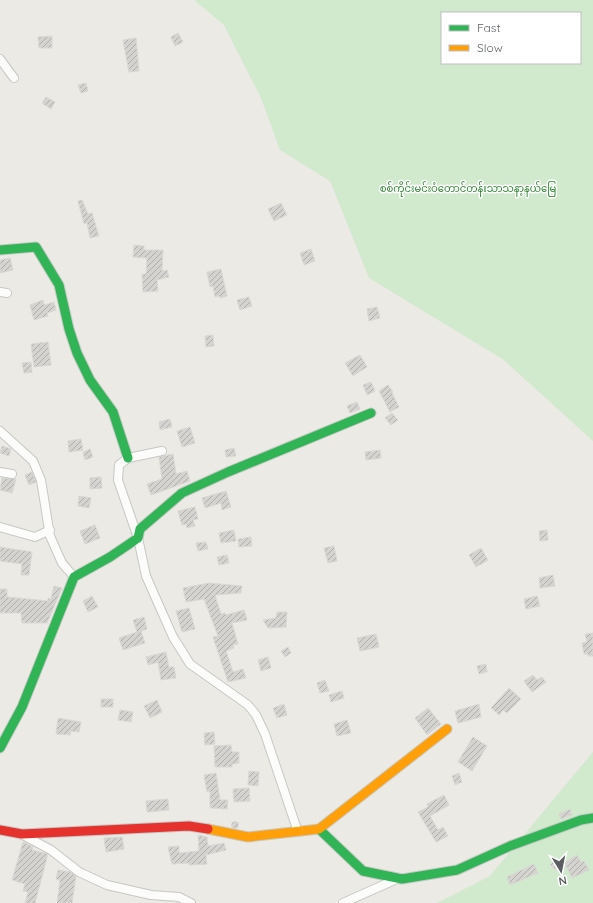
<svg xmlns="http://www.w3.org/2000/svg" width="593" height="903" font-family="Quicksand,'Noto Sans Myanmar',sans-serif">
	<defs>
		<pattern id="building-hatch" width="6" height="6" patternUnits="userSpaceOnUse"><rect width="6" height="6" fill="#d4d3cf"/><path d="M-1 1l2-2M0 6l6-6M5 7l2-2" fill="none" stroke="#afaeac"/></pattern>
	</defs>
	<rect width="100%" height="100%" fill="#ebeae4"/>
	<path fill="#d1e9cd" fill-rule="evenodd" d="M194,0h399v441l-89,-81 -135,-82 -39,-97 -50,-31 -19,-52 -37,-73zM442,13h138v50h-138z
		M593,752v151h-156l53,-27z"/>
	<path fill="url(#building-hatch)" stroke="#dad8d4" d="M178,33l5,9 -8,4 -4,-9z
		M52,36v12h-13l-1,-11z
		M136,38l3,33 -10,1 -6,-32z
		M86,83l2,8 -7,2 -3,-8z
		M46,97l9,5 -4,7 -9,-6z
		M82,200l6,14 4,-1 7,23 -9,2 -3,-15 -3,1 -6,-23z
		M281,203l6,12 -13,6 -6,-12z
		M134,245l10,1v4h19l-1,21 5,-1 2,7 -12,3 1,11 -15,1 -1,-18h4l1,-16 -14,-1z
		M311,249l4,12 -11,4 -4,-12z
		M10,258l3,12 -13,3v-13z
		M221,269l6,27 -7,2 -1,-2 -4,1 -2,-11 -3,1 -3,-15z
		M249,297l3,9 -12,4 -3,-10z
		M43,300l1,5 10,-3 2,8 -9,3 1,3 -14,4 -4,-15z
		M377,307l3,11 -11,3 -2,-12z
		M213,335l1,11 -8,1 -1,-11z
		M48,342l3,23 -17,2 -3,-23z
		M360,355l7,12 -14,9 -8,-13z
		M31,362l1,10 -8,1 -2,-10z
		M371,382l4,9 -8,4 -4,-10z
		M388,385l5,7 -1,1 7,14 -9,5 -11,-21z
		M357,402l3,7 -10,4 -3,-7z
		M392,413l6,7 -7,5 -6,-7z
		M170,419l2,8 -12,3 -1,-8z
		M190,427l5,16 -13,4 -5,-16z
		M81,439l2,11 -14,2 -1,-11z
		M2,446l9,3 -2,7 -9,-3z
		M234,448l2,8 -10,1 -1,-7z
		M90,449l3,8 -8,3 -2,-8z
		M380,450l1,8 -15,2 -1,-8z
		M173,454l3,20 11,-3 3,10 -39,14 -4,-11 15,-5 -3,-22z
		M32,472l4,10 -7,3 -4,-10z
		M101,477l1,11 -12,1v-11z
		M2,478l14,1 -4,14 -12,-3z
		M226,491l5,16 -9,3 -1,-7 -16,5 -3,-10z
		M79,496l12,2 -2,10 -11,-2z
		M195,507l3,12 -5,1 2,6 -8,2 -1,-4 -4,1 -4,-14z
		M95,525l5,13 -15,6 -5,-13z
		M234,530l2,11 -15,2 -2,-10z
		M547,530l1,10 -8,1 -1,-10z
		M251,537l1,9 -13,1 -1,-8z
		M206,542l2,7 -10,2 -2,-8z
		M334,546l3,15 -9,2 -4,-15z
		M0,547l32,5 -3,23h-8l1,-11 -22,-3z
		M481,548l7,12 -12,7 -7,-12z
		M227,555l2,8 -10,2 -2,-8z
		M553,575l2,11 -15,2 -1,-10z
		M209,583l33,3 -1,7 -26,2 6,19 4,-1 1,2 18,-5 3,10 -15,3 6,21 -5,1 1,3 -8,3 7,21 10,-3 3,9 -18,4 -15,-45 5,-1 -14,-37 -18,3 -3,-14z
		M54,586l8,2 -15,35h-25l-1,-10h-21v-24h7v8l41,4v-3l3,1z
		M92,596l6,11 -10,5 -5,-11z
		M537,596l3,10 -14,3 -2,-10z
		M189,608l6,21 -13,3 -6,-21z
		M277,612h10l-1,15 -18,1 -5,-8 13,-2z
		M144,617l3,12 -6,2 4,12 -22,7 -4,-12 18,-6 -4,-12z
		M593,633v23h-5v-2h-4l-2,-11 5,-1 -2,-8z
		M376,634l3,13 -19,4 -3,-13z
		M288,647l3,6 -6,4 -4,-6z
		M166,652l3,15h5l2,11 -15,2 -3,-18 -10,3 -2,-8z
		M268,657l3,11 -10,3 -3,-11z
		M486,664l1,8 -8,2 -2,-8z
		M533,675l4,5 5,-3 4,5 -14,10 -8,-11z
		M325,680l4,11 -9,2 -3,-10z
		M509,688l12,11 -14,14 -4,-3 -4,5 -8,-7z
		M342,691l2,7 -13,4 -2,-7z
		M101,699h12v8h-12z
		M157,700l5,12 -12,6 -6,-12z
		M284,704l3,11 -10,3 -4,-10z
		M479,704l2,13 -23,6 -3,-12z
		M428,708l13,16 -14,11 -12,-17z
		M120,710l13,2 -2,10 -13,-2z
		M58,718l23,4 -2,10 -8,-1 -1,4 -14,-1z
		M347,720l4,13 -14,3 -3,-12z
		M214,732l1,12 -10,1 -1,-12z
		M473,737l14,9 -15,25 -14,-9z
		M231,745l1,7h7v11l-7,1v3h-17l-1,-21z
		M249,771l10,1 -1,14 -10,-1z
		M216,773l4,27h8l-1,9 -17,-1v-17l-3,1 -3,-17z
		M459,773l3,9 -7,3 -3,-9z
		M249,788l1,13 -16,1 -1,-13z
		M444,795l5,10 -19,11 8,14 5,-3 5,9 -12,6 -18,-30 10,-5 -1,-3z
		M168,799l1,11 -22,2 -1,-11z
		M570,809l2,6 -11,4 -2,-5z
		M231.5 825a3.5 3.5 0 1 1 7 0a3.5 3.5 0 1 1-7 0Z
		M198,835l9,2 1,9 16,-3 2,7 -20,5 1,9 -18,1v-2l-17,1 -4,-17 11,-1v7l20,-2z
		M122,837l2,12 -18,3 -2,-14z
		M23,842l10,5 -1,3 16,4 -13,49h-10l3,-11 -5,-1 2,-7 -13,-4z
		M577,855l4,7 3,-1 5,9 -17,8 -8,-15z
		M556,859l6,6 -5,6 -7,-6z
		M534,864l4,9 -28,12 -3,-8z
		M58,870l12,2 6,4 -4,27h-15l3,-23 -4,-1z"/>
	<g fill="none" stroke-linecap="round" stroke-linejoin="round">
		<g stroke="#c7c7c5" stroke-width="10">
			<path id="street" d="M0,59l14,19
				M0,292l7,1
				M0,431l33,30 8,19 9,56 12,27 12,14
				M162,451l-34,7 -9,7 -1,15 20,58 8,38 27,61 17,27 58,41 8,10 9,19 33,98
				M0,472l12,2
				M0,527l35,10 15,-7
				M23,835l28,15 28,22 28,13 44,10 28,2 12,6
				M343,903l56,-25"/>
		</g>
		<g stroke="#c7c8c6" stroke-width="11">
			<path id="fast" d="M0,250l36,-3 23,38 10,44 8,24 13,27 23,32 15,46
				M0,748l22,-41 52,-130 36,-20 28,-19 2,-9 42,-36 46,-21 143,-59
				M319,829l44,42 39,8 55,-9 53,-24 71,-26 12,-2"/>
		</g>
		<g stroke="#c7c8c6" stroke-width="11">
			<path id="slow" d="M208,829l40,8 71,-8 128,-100"/>
		</g>
		<g stroke="#c7c8c6" stroke-width="11">
			<path id="jam" d="M0,830l22,4 167,-8 19,3"/>
		</g>
		<use href="#street" stroke="#fcfcfb" stroke-width="8"/>
		<use href="#fast" stroke="#30b455" stroke-width="9"/>
		<use href="#slow" stroke="#ff9f0a" stroke-width="9"/>
		<use href="#jam" stroke="#e5322d" stroke-width="9"/>
	</g>
	<g text-anchor="middle" dominant-baseline="central" stroke-width="3" stroke-linejoin="round" paint-order="stroke">
		<g font-size="10" fill="#2e8631" stroke="#fff">
			<text x="468" y="188">စစ်ကိုင်းမင်းဝံတောင်တန်းသာသနာ့နယ်မြေ</text>
		</g>
	</g>
	<rect x="441" y="12" width="140" height="52" fill="#ffffff" stroke="#bdbfc1"/>
	<rect x="449" y="25" width="20" height="6" fill="#30b455" stroke="#bdbfc1"/>
	<text x="477" y="32" font-size="12" fill="#5a5e63">Fast</text>
	<rect x="449" y="45" width="20" height="6" fill="#ff9f0a" stroke="#bdbfc1"/>
	<text x="477" y="52" font-size="12" fill="#5a5e63">Slow</text>
	<g transform="translate(561 871) rotate(170)" stroke="#ffffff" stroke-width="3" paint-order="stroke">
	<path d="M0-3L7 15L0 10L-7 15Z" fill="#5a5e63"/>
	<text y="-6" font-size="11" font-weight="bold" text-anchor="middle" fill="#5a5e63">N</text>
	</g>
</svg>
